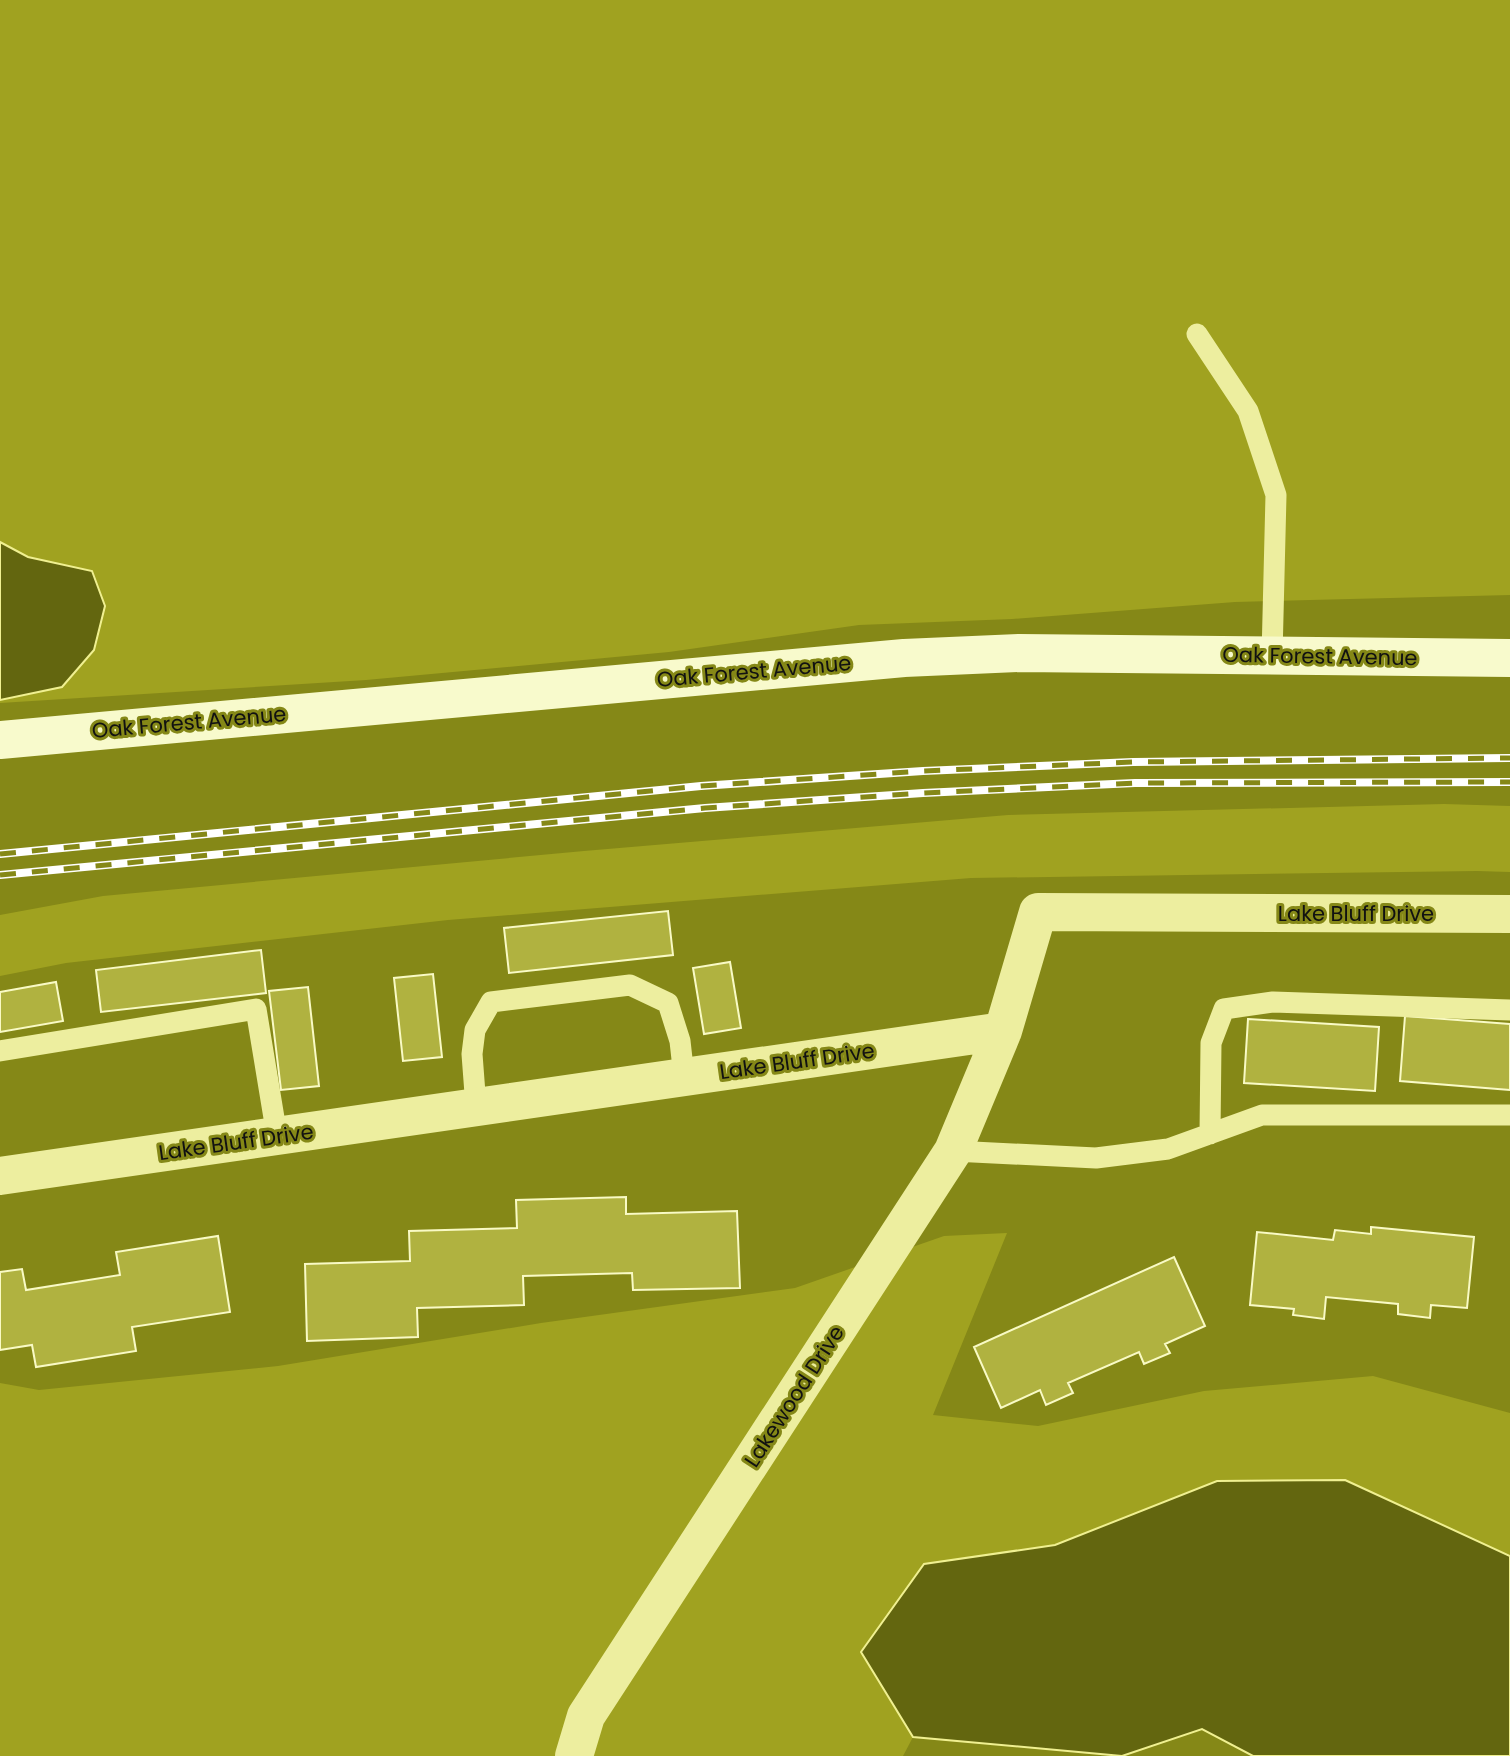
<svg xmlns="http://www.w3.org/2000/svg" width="1510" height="1756" font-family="Poppins,sans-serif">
	<rect width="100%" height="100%" fill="#858817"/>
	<path fill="#a0a220" d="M0,0h1510v595l-275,7 -223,17 -153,6 -190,27 -303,28 -366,23z
		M1444,804l66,2v66l-33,-1 -506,7 -523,42 -382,43 -66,13v-61l103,-19 481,-45 424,-36z
		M1007,1233l-74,182 105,11 166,-35 169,-15 137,37v143l-165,-76 -127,1 -163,64 -131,19 -63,88 52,85 -10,19h-903v-373l39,7 239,-24 263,-43 254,-35 149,-52z"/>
	<path fill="#63660f" stroke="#f0f091" stroke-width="2" d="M0,542l28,15 64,14 13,35 -11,44 -32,37 -62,13z
		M1345,1480l165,76v200h-257l-51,-27 -80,27 -209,-19 -52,-85 63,-88 131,-19 162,-64z"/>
	<path fill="#b0b240" stroke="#f9fac5" stroke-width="2" d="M668,911l5,44 -164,18 -5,-45z
		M261,950l5,43 -165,19 -5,-42z
		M730,962l11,66 -37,6 -11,-66z
		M433,974l9,83 -39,4 -9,-83z
		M56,982l7,39 -63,11v-40z
		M308,987l11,99 -38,4 -12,-99z
		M1405,1016l105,8v66l-110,-9z
		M1248,1019l131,8 -4,64 -131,-8z
		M626,1197v17l111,-3 3,77 -107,2 -1,-17 -109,3 1,29 -107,3 1,29 -111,4 -2,-77 105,-3 -1,-30 108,-3 -1,-28z
		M1371,1227l103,10 -7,71 -36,-3 -1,13 -32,-4v-10l-72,-7 -2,22 -31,-4 1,-6 -44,-4 7,-73 76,8 2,-10 36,4z
		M218,1236l12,76 -98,15 4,24 -100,16 -4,-22 -32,5v-78l22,-3 4,21 94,-15 -4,-23z
		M1174,1257l31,69 -40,18 5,9 -26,11 -5,-12 -71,31 5,10 -27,12 -6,-15 -39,18 -27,-61z"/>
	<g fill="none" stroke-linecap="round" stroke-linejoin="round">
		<path stroke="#edee9f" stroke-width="21" d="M1197,334l51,77 28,84 -4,161
			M0,1051l256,-42 21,127
			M476,1107l-4,-53 3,-24 16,-28 139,-17 38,18 12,38 4,36
			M1210,1134l1,-91 13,-34 49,-7 237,8
			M953,1151l143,7 72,-9 94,-34h248"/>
		<path stroke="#edee9f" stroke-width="38" d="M0,1176l1003,-145
			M574,1756l12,-40 367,-565 50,-120 35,-119 472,2"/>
		<path stroke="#f8facc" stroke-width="38" d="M0,740l904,-82 115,-5 491,5"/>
		<g stroke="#fff" stroke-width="8">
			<path id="rail" d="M0,854l701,-68 222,-15 210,-9 377,-4
				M0,875l705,-67 218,-15 212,-10 375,-1"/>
		</g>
		<use href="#rail" stroke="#858817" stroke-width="5" stroke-dasharray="16" stroke-linecap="butt"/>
	</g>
	<g text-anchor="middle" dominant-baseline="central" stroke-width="6" stroke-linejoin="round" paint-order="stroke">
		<g font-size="21" fill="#111" stroke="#858817">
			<text transform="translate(1320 656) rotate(1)">Oak Forest Avenue</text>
			<text transform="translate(754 671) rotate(-5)">Oak Forest Avenue</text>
			<text transform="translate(189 722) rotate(-5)">Oak Forest Avenue</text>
			<text x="1356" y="913">Lake Bluff Drive</text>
			<text transform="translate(797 1061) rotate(-8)">Lake Bluff Drive</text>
			<text transform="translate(236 1142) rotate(-8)">Lake Bluff Drive</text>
			<text transform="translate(794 1396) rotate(-57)">Lakewood Drive</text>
		</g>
	</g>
</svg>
